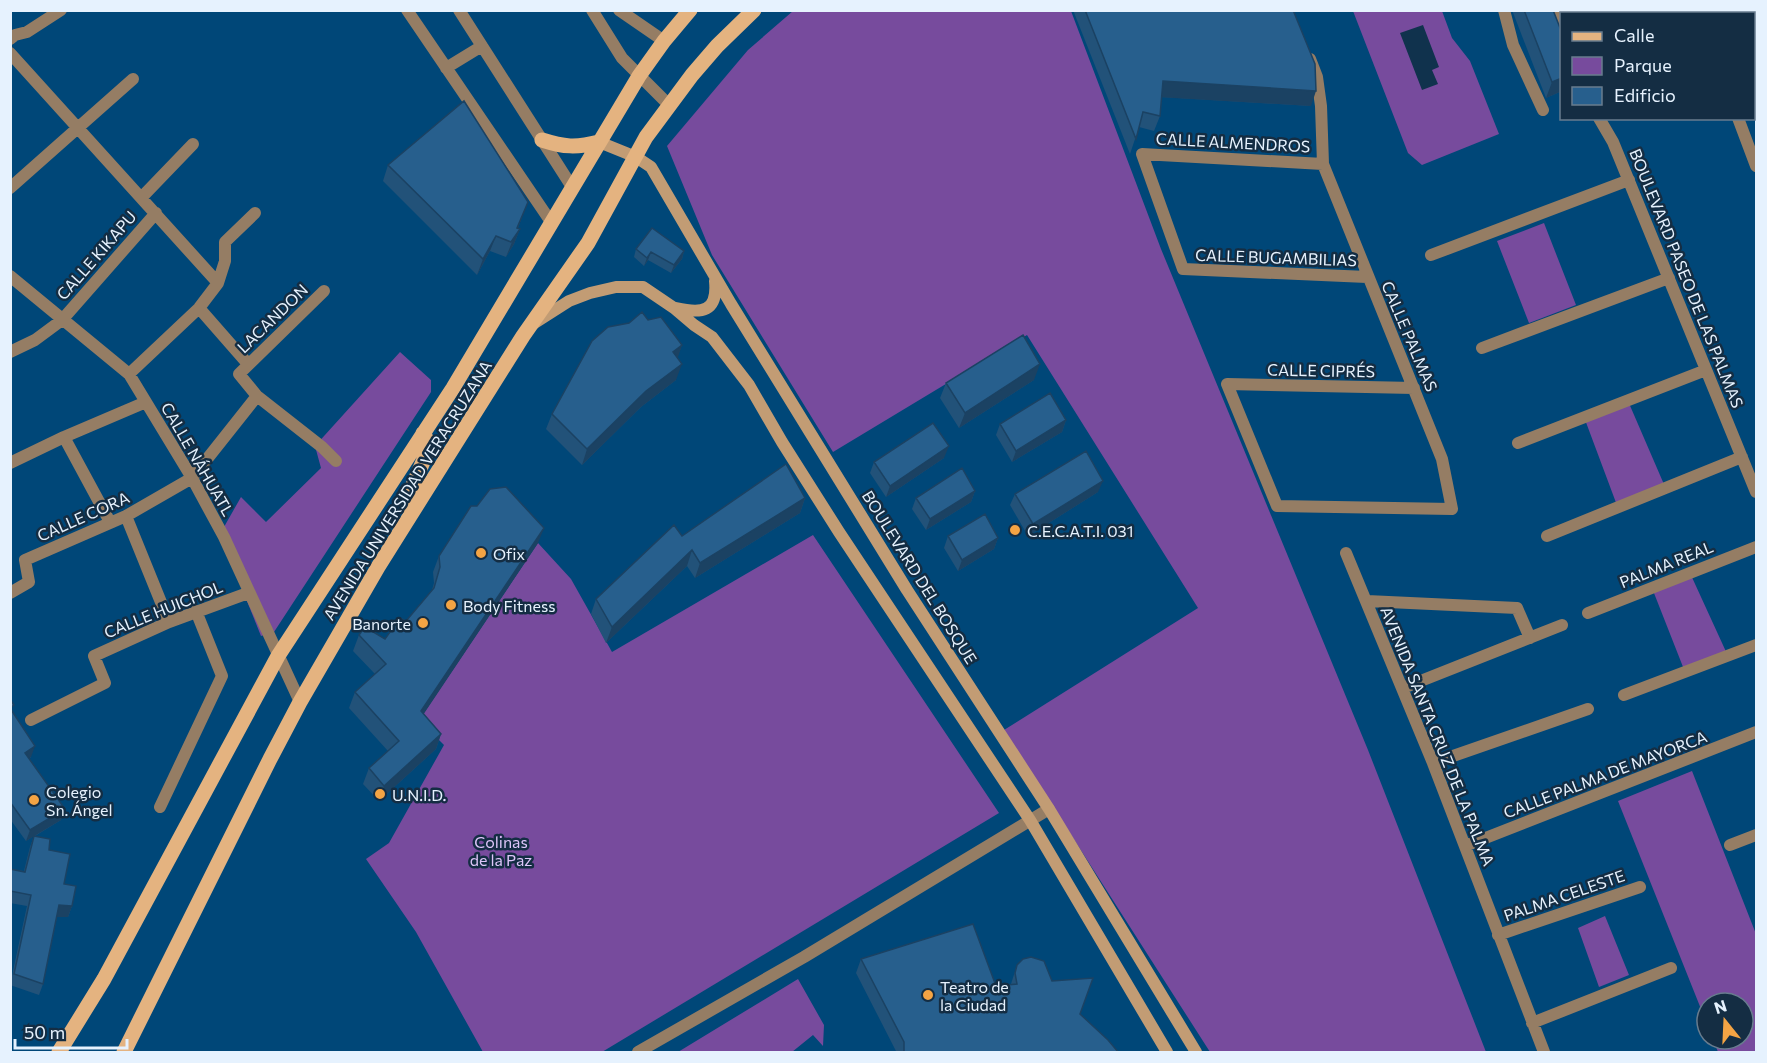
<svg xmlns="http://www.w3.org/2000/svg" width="1767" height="1063" font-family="Commissioner,sans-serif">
	<rect width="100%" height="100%" fill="#004778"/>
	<path fill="#774b9d" d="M793,11h278l90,238 207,501 118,302h-276l-206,-322 194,-122 -171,-273 -194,117 -121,-197 -45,-109 81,-96z
		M1353,11h89l10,27 18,23 29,73 -77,31 -14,-12z
		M1544,223l32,82 -47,18 -32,-82z
		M400,352l31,28v12l-157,240 -13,4 -41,-102 21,-37 25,25 55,-54 -6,-22z
		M1628,401l38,88 -48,19 -34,-91z
		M813,535l186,278 -397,239h-119l-67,-120 -50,-73 23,-16 55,-98 -25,-25 119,-177 33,36 41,73z
		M1690,573l38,83 -43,16 -33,-84z
		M1692,771l64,163v118h-38l-5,-13h30v-36h-36v21l-89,-223z
		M1605,916l24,59 -30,12 -21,-59z
		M798,979l26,46 -1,21 -10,-11 -21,17h-114z"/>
	<path fill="#10324d" d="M1423,25l16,42 -7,3 6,14 -16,6 -22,-57z"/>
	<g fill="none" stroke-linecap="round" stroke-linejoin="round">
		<path stroke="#957d64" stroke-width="12" d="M407,10l144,212
			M459,10l113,177
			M592,10l30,48 47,47
			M619,10l45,31
			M1504,10l9,35 30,65
			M1554,10l8,20
			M1573,10l2,4
			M1695,10l1,4
			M10,39l5,-4 12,-3 34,-22
			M10,53l208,230
			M1310,59l7,18 4,29 2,58 119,295 10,50 -175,-3 -50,-122 187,4
			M1754,62h2
			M446,68l36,-22
			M1599,118l14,24 143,350
			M1738,118l18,48
			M1323,164l-181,-10 41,115 184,8
			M10,188l123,-109
			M142,197l51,-53
			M1431,255l198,-75
			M10,276l119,98 63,104 32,59 76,165
			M324,291l-85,83 18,22 65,51 14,14
			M199,308l49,56
			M1482,348l187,-70
			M10,352l25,-12 27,-20 94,-107
			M129,374l70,-66 19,-25 7,-22v-19l30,-29
			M64,437l46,85
			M1518,443l188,-73
			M10,463l54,-26 82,-35
			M126,516l43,106
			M1547,536l195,-79
			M1346,553l87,210 111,289
			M10,593l19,-11 -4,-22 101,-44 66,-38 65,-82
			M1367,601l150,7 13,30
			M1588,613l168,-66
			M1403,688l159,-63
			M1624,695l132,-50
			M31,720l74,-37 -11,-27 75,-34 79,-29
			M1433,763l155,-54
			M160,807l62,-131 -26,-65
			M1730,845l26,-10
			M1465,846l291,-114
			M1498,935l142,-48
			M1532,1023l139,-55
			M638,1052l166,-95 245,-148"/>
		<path stroke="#c29c74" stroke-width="12" d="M599,142l37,15 15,10 80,137 176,286 142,219 147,243
			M676,308c26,6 42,4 39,-27
			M533,324l36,-23 21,-8 26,-6h27l31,21 20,17 18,12 37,48 33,57 57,90 191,288 137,232"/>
		<path stroke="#e4b380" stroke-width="15" d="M542,140c22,7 34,8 57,2
			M412,512l-4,-15 20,-47v-8l-5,-9
			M59,1052l45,-73 174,-323 175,-268 186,-312 25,-35 26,-31
			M124,1052l146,-293 30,-57 78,-135 145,-231 65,-93 58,-106 46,-62 25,-29 37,-36"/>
	</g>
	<path fill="#225279" d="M1073,10h220l18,96 -150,-9 -1,19 -6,15 -15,-4 -9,27z
		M1512,10h41l9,23v58l-16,7z
		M1711,10h45v38h-2v-34h-42z
		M388,165l134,52 -4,11 2,1 -6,15 -8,13 -16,-6 -13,24 -94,-94z
		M636,249l48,2 -2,8 -11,14 -23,-13 -4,6 -10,-9z
		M648,320l34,25 -5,13 -1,22 -35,27 -59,58 -36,-36 6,-15z
		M1034,380l-75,48 -19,-30 6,-15z
		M1066,420l-4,12 -50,30 -16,-27 4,-11z
		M944,458l-58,39 -16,-24 4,-11z
		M975,491l-4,11 -45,28 -14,-21 4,-11z
		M1098,492l-70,44 -18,-31 5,-11z
		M805,498l-5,15 -105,65 -8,-12 -81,77 -15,-29 5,-15 86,-63z
		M948,536l50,2 -4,11 -36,22 -14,-23z
		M538,543l-115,171 18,20 -5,15 -57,52 -16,-17 6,-16 19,-17 -39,-43 6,-16 20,-18 -22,-23 6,-16 26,4 21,-18 26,-31 2,-7 -1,-11 6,-16z
		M10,699l2,12 19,46 -2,2 32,61 -26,16 14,14 15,34 8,22 -4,11h-11l-14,67 -4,11 -29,-10 17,-79 -17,-3v-34l14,2 6,-24 4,-11 -8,5 -16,-22z
		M861,959l135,27 15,-2 6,-19 35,16 28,33 39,39h-222l-41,-80z"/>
	<path fill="#1b4263" d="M1754,33h2v15h-2z
		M1562,78v13l-16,7 6,-16z
		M1163,81l153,10 -5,15 -154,-9z
		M528,202l-15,38 7,-11 -6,15 -8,13z
		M496,236l-6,15 -13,24 6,-16z
		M684,251l-2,8 -11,14 3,-8z
		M651,252l-3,8 -4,6 3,-8z
		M682,345l-5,15 -4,-8z
		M682,364l-6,16 -35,27 -59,58 5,-16 59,-58z
		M1040,364l-6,16 -75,48 6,-15z
		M1066,420l-4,12 -50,30 4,-11z
		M949,446l-5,12 -58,39 4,-11z
		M1103,481l-5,11 -70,44 5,-12z
		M975,491l-4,11 -45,28 4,-11z
		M805,498l-5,15 -105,65 5,-15z
		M544,528l-6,15 -123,184 6,-16z
		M998,538l-4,11 -36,22 4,-11z
		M692,550l-5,16 -81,77 6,-16z
		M441,734l-5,15 -57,52 5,-15z
		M35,746l-4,11 -10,8 4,-12z
		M65,809l-4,11 -35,21 4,-11z
		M59,905l13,1 -4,11h-13z"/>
	<path fill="#275f8d" stroke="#1b4263" stroke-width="1.5" d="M1085,10h208l22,54 1,27 -153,-10 -3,35 -17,-4 -7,27z
		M1524,10h29l9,23v45l-10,4z
		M1723,10h33v23h-2v-19h-30z
		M464,101l64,101 -11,26 3,1 -9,13 -15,-6 -13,23 -95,-94z
		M652,228l32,23 -10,14 -23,-13 -4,6 -11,-9z
		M642,312l6,8 13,-3 21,28 -9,7 9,12 -36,27 -59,58 -35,-35 40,-73 16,-14 21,-4z
		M1023,335l17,29 -75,49 -19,-30z
		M1050,393l16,27 -50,31 -16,-27z
		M933,423l16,23 -59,40 -16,-24z
		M1086,451l17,30 -70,43 -18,-30z
		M786,464l19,34 -105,65 -8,-13 -80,77 -16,-28 78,-74 8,11z
		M962,468l13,23 -45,28 -14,-21z
		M506,487l38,41 -123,183 20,23 -57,52 -15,-18 30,-27 -44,-49 31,-28 -27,-29 6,-8 20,12 15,-21 6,3 28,-33 6,-21 -1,-11 32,-50h6l13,-17z
		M985,514l13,24 -36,22 -14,-24z
		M10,699l4,6 -4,3z
		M10,708l25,38 -10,7 40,56 -35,21 -20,-28z
		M34,836l16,3 -1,11 21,4 -6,30 12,2 -4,20 -13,-1 -16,79 -29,-10 17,-79 -21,-4v-22l15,3z
		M973,924l23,62 21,-2 -2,-11 2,-8 6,-6 8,-2 13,4 8,20 41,-3 -13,36 28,26 11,13h-215v-11l-43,-83z"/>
	<g fill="#f4a444" stroke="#142d43" stroke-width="2">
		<circle cx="1015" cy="530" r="6"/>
		<circle cx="481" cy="553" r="6"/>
		<circle cx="451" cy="605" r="6"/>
		<circle cx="423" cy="623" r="6"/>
		<circle cx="380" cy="794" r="6"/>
		<circle cx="34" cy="800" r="6"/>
		<circle cx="928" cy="995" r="6"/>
	</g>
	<g text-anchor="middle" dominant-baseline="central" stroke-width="5" stroke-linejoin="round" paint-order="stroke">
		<g font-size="16" fill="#e6f2fe" stroke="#142d43">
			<text transform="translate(1233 142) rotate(3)">CALLE ALMENDROS</text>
			<text transform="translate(96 255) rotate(-49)">CALLE KIKAPU</text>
			<text transform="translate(1276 257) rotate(2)">CALLE BUGAMBILIAS</text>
			<text transform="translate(1687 278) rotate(68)">BOULEVARD PASEO DE LAS PALMAS</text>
			<text transform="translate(272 318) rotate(-44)">LACANDON</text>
			<text transform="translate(1410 336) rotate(67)">CALLE PALMAS</text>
			<text transform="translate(1321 370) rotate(1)">CALLE CIPRÉS</text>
			<text transform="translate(198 459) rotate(60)">CALLE NÁHUATL</text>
			<text transform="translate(407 490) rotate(-58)">AVENIDA UNIVERSIDAD VERACRUZANA</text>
			<text transform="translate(83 516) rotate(-24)">CALLE CORA</text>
			<text transform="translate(1666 564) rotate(-22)">PALMA REAL</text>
			<text transform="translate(920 577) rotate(58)">BOULEVARD DEL BOSQUE</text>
			<text transform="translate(163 609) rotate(-22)">CALLE HUICHOL</text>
			<text transform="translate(1438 736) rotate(68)">AVENIDA SANTA CRUZ DE LA PALMA</text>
			<text transform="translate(1605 774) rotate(-21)">CALLE PALMA DE MAYORCA</text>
			<text transform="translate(1564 895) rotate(-19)">PALMA CELESTE</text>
		</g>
		<g font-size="16" fill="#e6f2fe" stroke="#142d43" text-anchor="start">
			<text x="1027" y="530">C.E.C.A.T.I. 031</text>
			<text x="493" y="553">Ofix</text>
			<text x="463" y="605">Body Fitness</text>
			<text x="411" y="623" text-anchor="end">Banorte</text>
			<text x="46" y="791">Colegio<tspan x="46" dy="18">Sn. Ángel</tspan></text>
			<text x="392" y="794">U.N.I.D.</text>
			<text x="940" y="986">Teatro de<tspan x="940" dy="18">la Ciudad</tspan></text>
		</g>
		<g font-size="16" fill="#dec5f9" stroke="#142d43">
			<text x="501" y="841">Colinas<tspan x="501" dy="18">de la Paz</tspan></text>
		</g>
	</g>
	<rect width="1767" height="1063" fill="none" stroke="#e6f2fe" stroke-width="24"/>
	<rect x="1560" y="12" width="195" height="108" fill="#142d43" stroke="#687c8e" stroke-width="1.5"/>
	<rect x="1572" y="32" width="30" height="9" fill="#e4b380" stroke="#687c8e" stroke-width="1.5"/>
	<text x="1614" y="42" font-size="18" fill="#e6f2fe">Calle</text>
	<rect x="1572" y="57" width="30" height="18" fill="#774b9d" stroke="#687c8e" stroke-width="1.5"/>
	<text x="1614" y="72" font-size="18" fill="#e6f2fe">Parque</text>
	<rect x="1572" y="87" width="30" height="18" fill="#275f8d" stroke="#687c8e" stroke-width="1.5"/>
	<text x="1614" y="102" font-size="18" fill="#e6f2fe">Edificio</text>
	<g transform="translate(1725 1021) rotate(342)"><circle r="28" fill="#142d43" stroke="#687c8e" stroke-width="1.5"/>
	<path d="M0-4.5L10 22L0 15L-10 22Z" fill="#f4a444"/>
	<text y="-9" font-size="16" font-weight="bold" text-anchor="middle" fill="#e6f2fe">N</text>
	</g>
	<path d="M15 1039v9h112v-9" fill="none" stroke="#e6f2fe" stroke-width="3"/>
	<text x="24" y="1039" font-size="18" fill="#e6f2fe" stroke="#142d43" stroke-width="4.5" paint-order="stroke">50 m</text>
</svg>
